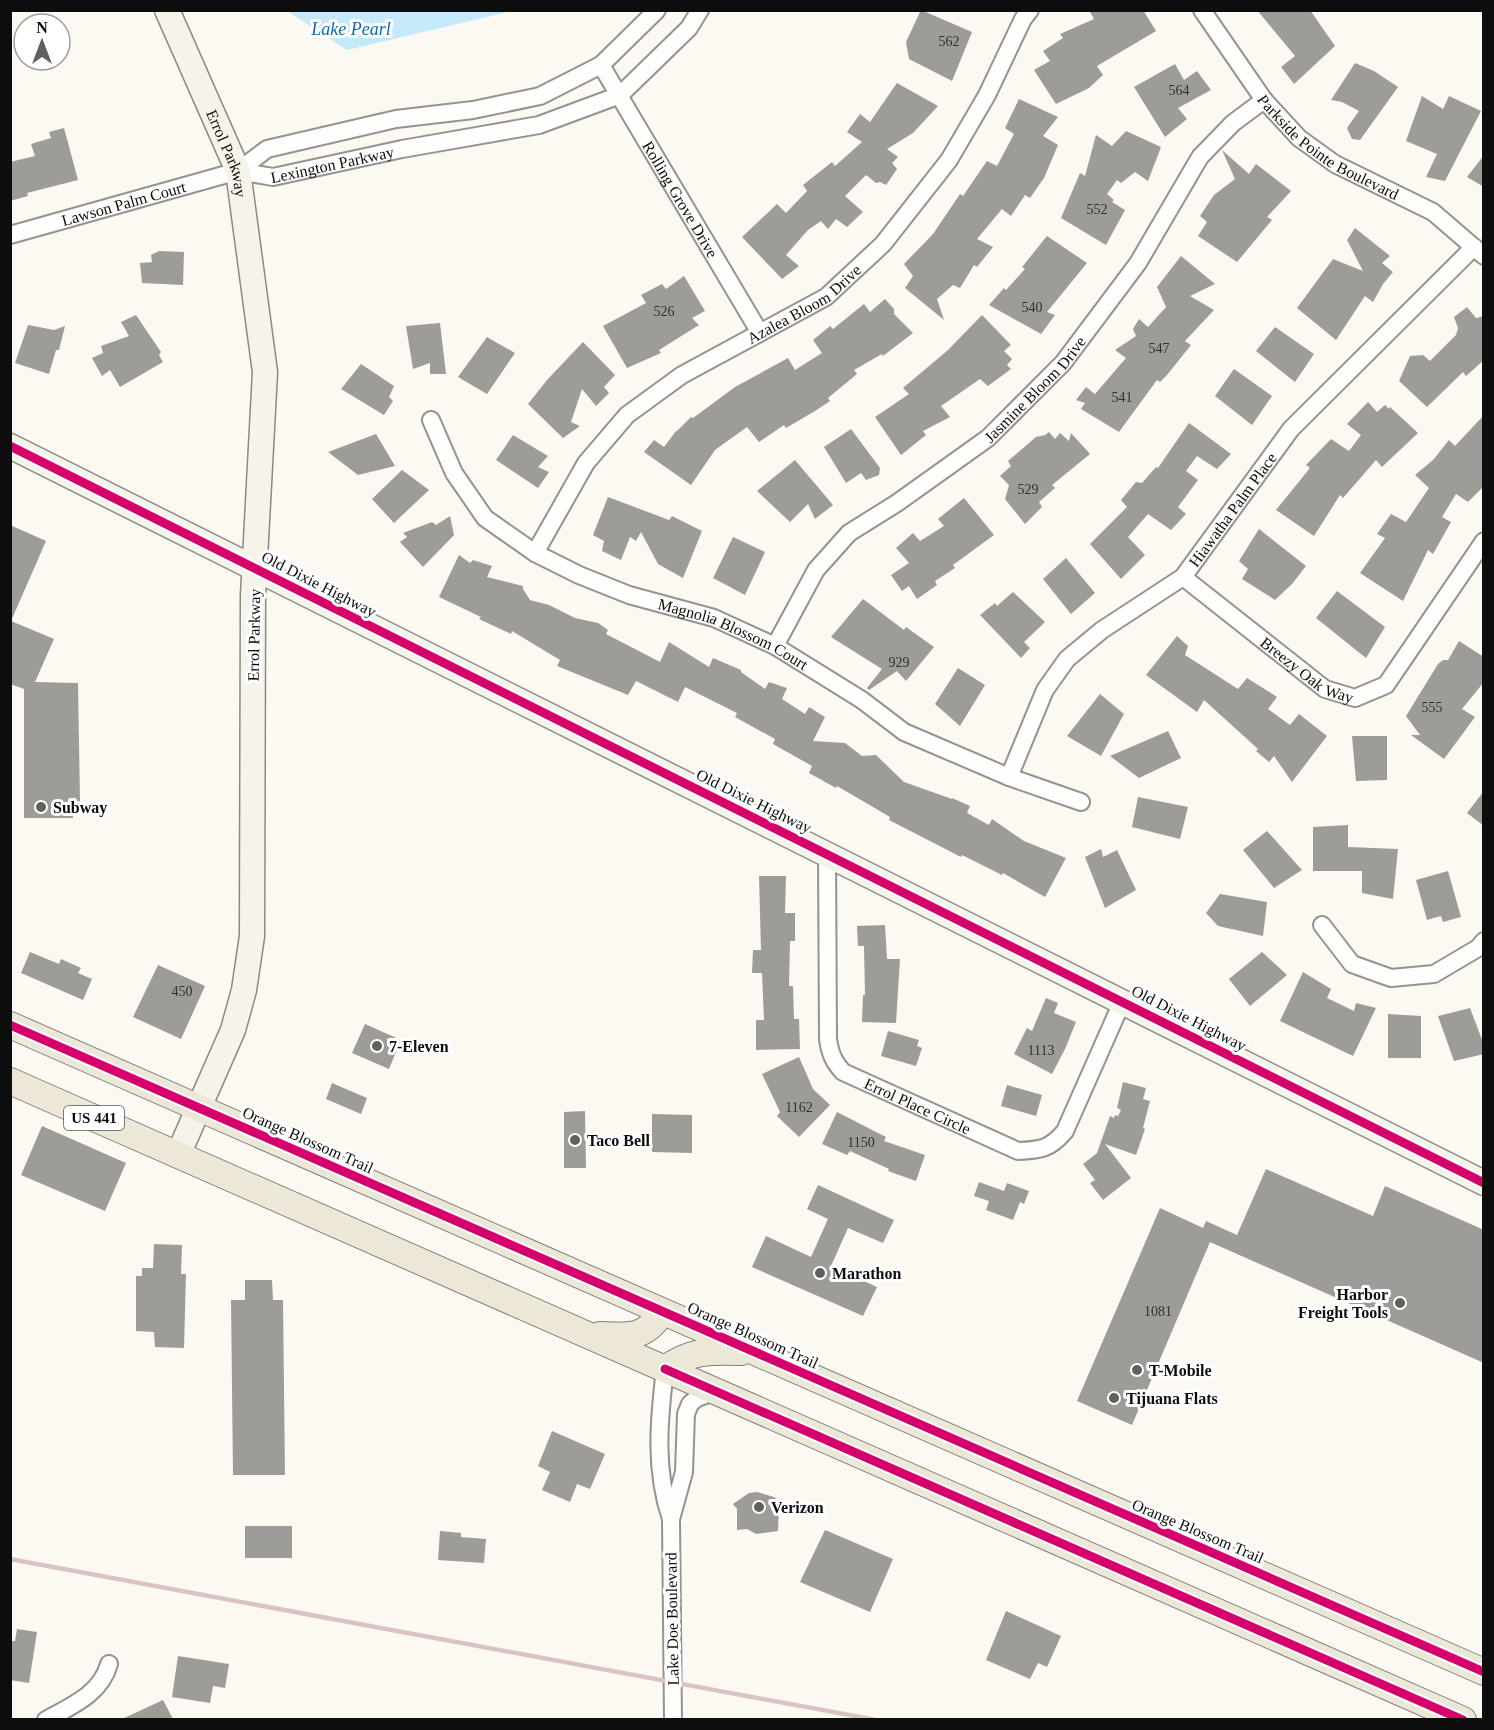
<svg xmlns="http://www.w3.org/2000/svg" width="1494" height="1730" font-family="'Times New Roman',serif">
	<rect width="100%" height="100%" fill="#fbf9f2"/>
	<path fill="#c4e9fa" d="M287,11h225l-165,39z"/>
	<path fill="#9e9c98" d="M921,10l51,22 -20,49 -43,-22 -3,-17z
		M1089,10h54l13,21 -59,35 6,9 -14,13 -33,16 -22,-34 16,-9 -7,-10 20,-13 -3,-4 34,-15z
		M1257,10h53l25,36 -41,38 -13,-17 14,-11z
		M1355,63l19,8 24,16 -38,53 -8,-1 -5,-11 12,-17 -17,-9 -11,-2z
		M1175,64l9,16 13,-9 14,19 -33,18 9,11 -22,18 -31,-50z
		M897,83l41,23 -25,27 -26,16 11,8 -6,6 5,6 -11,16 -6,-3 -4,1 -10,-8 -21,21 18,16 -16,15 -11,-8 -8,10 -7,-8 -13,9 -22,25 13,11 -17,13 -40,-42 35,-33 9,9 21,-22 -4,-6 29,-23 3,4 27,-24 -15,-10 13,-18 10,8z
		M1422,96l21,13 6,-13 32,15 -36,70 -19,-4 11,-23 -31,-13z
		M1019,99l39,18 -15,19 15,9 -14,33 -14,20 -5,-3 -14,21 -9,-7 -25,30 16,8 -16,20 -3,-2 -14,23 -7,-3 -16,14 7,21 -39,-32 8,-12 -9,-12 29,-30 27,-40 3,2 24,-35 10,5 17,-32 -9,-6z
		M64,128l14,52 -51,13 1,3 -18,5v-39l25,-6 -4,-12 20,-6 -2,-6z
		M1126,131l35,16 -13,34 -13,-9 -14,11 -4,-3 -10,14 7,6 -2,2 13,8 -19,35 -45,-27 19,-45 5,3 11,-41 16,11z
		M1222,150l27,24 7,-10 35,27 -24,26 5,3 -35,42 -39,-26 9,-14 -7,-6 14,-21 21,-16z
		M1484,155v32l-17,-10z
		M1355,228l35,28 -8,7 11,9 -10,12 -10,18 -8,-6 -29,44 -39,-32 36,-49 30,12 -16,-31z
		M1047,236l40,27 -40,49 8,3 -14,19 -52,-29 15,-17 2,2 19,-21 -3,-2z
		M159,251l25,1 -1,33 -41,-2 -2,-20 12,-1 -1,-7z
		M1181,256l34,28 -25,12 24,14 -29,31 6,4 -24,30 -7,7 -3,-2 -38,52 -38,-23 4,-6 -9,-3 10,-13 9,7 31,-36 -11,-8 21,-14 -3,-7 6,-10 9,8 18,-20 -9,-20z
		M684,276l21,35 -13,7 7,7 -40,25 2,3 -34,15 -24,-42 43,-23 -5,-8 21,-11 4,5z
		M885,299l9,10v5l19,19 -30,23 -1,-2 -28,16 3,4 -29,24 2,3 -15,10 -29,17 -2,-3 -25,17 -12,-15 -32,23 -24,35 -47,-33 10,-12 10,7 12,-16h1l14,-14 2,1 42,-31 53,-29 7,12 27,-17 -9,-13 17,-14 3,3 31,-25 6,8z
		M1467,307l9,11 8,-2v44l-18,16 -3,-4 -36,35 -28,-26 11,-25 13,-1 7,6 26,-26 2,-7 -4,-11z
		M136,315l25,37 -2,3 4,7 -43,25 -10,-17 -8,6 -10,-18 11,-5 -2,-7 28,-10 -8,-14z
		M982,315l29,30 -7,6 8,8 -5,6 4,4 -23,17 -8,-7 -39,27 9,11 -27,14 3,4 -25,20 -26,-38 34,-23 -6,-6 45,-38z
		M440,323l6,51h-16v-11l-17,6 -7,-43z
		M28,325l26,5 11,-4 -6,24h-3l-7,24 -34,-11z
		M1275,327l39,27 -19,28 -39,-31z
		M487,337l28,16 -28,41 -29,-17z
		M583,342l32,33 -11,12 5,6 -13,13 -14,-17 -11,33 9,4 -17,12 -35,-34 19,-24z
		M361,364l33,22 -5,11 4,4 -9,14 -43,-26z
		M1234,369l38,27 -20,29 -37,-29z
		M1368,402l9,10 8,-7 4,4 1,-2 28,26 -36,34 -6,-7 -33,38 -3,-3 -26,41 -38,-26 34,-42 -4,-3 25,-26 18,12 12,-16 -14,-11z
		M1484,415v71l-16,16 -12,-8 -14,23 9,5 -18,32 -5,-4 -25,51 -43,-28 25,-35 -8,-4 14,-20 15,8 23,-34 -14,-13 18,-15 16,-20 6,6z
		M1189,423l42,31 -14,15 -20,-13 -11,15 12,9 -20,27 8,7 -15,16 -23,-16 -20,23 17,18 -24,24 -31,-35 37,-37 -6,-7 15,-18 6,1 14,-16 2,1z
		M851,429l29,39 -1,7 -13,5 -5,-7 -15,10 -22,-36z
		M1049,432l6,7 5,-6 9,8 2,-8 19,21 -38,31 3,3 -16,14 3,5 -17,17 -20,-25 4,-14 -9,-9 11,-10 -3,-5 28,-24 9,-2z
		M376,434l19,32 -37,9 -30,-23z
		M513,435l35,21 -10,11 11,5 -11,16 -42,-28z
		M795,460l38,45 -18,14 -7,-15 -18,18 -33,-31z
		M402,470l27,20 -35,33 -22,-24z
		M608,497l61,23 3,-4 30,15 -19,47 -25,-14 -17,-32 -5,9 -6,-4 -9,23 -19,-9 2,-10 -11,-6z
		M964,498l30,37 -41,30 2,3 -20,13 2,4 -20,14 -8,-13 -7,5 -11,-16 18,-12 -13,-15 17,-15 7,8 24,-15 -6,-7z
		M450,516l4,19 -31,32 -23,-25 7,-5 -4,-4 29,-11 4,3z
		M10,525l36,16 -35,80 43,18 -19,43 43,1 2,118h-8l1,17h-49v-129l-14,-5z
		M1259,529l47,37 -14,18 -17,16 -33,-21 6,-10 -9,-8z
		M733,537l32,15 -20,43 -32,-17z
		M459,555l11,8 3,-3 19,6 -5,11 36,9v3l7,11 19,5 26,13 23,5 10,7 -2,4 54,28 9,-20 40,25 4,-9 28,12v2l24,17 4,-7 18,6 -5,11 23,15 4,-7 16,10 -12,24 32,2 17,13 14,-1 28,27 48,17v-1l18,8 -3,7 22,12 3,-6 32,22 42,17 -21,39 -42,-24 -1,2 -40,-20 -1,2 -72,-37 1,-3 -53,-31 -1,2 -27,-15 3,-7 -39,-22 2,-5 -40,-22 2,-4 -52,-26 -7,15 -42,-21 -8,14 -71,-29 3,-6 -48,-29 -1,3 -32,-15 2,-2 -42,-20z
		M1066,558l29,35 -24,21 -28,-35z
		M1337,591l48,36 -19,31 -50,-40z
		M1013,592l32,30 -21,20 6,6 -9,10 -41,-43 15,-12 2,3z
		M863,599l41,31 2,-3 28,20 -28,34 -9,-10 -28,19 -2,-2 15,-19 -51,-32z
		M1177,636l11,10 -3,9 53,34 9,-11 30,19 -9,12 22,16 9,-11 28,22 -35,46 -18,-26 -5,6 -13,-11 2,-2 -54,-49 -7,12 -51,-37z
		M1459,641l25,16v25l-22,27 13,8 -31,42 -33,-24h9l-14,-19 32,-52 5,-4h5z
		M958,668l27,17 -25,41 -25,-22z
		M1100,694l24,20 -23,42 -34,-20z
		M1168,731l13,27 -42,20 -29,-22z
		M1352,736h35v44l-31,1z
		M1484,791v35l-17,-13z
		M1138,797l50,10 -8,32 -48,-12z
		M1348,825v22l50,2 -5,50 -31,-6v-22h-49v-44z
		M1267,831l35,39 -28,18 -31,-38z
		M1101,849l2,8 14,-7 19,40 -31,18 -20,-51z
		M1448,871l13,46 -18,5 -2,-6 -14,4 -11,-40z
		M759,876h27l-1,37h10v28h-5l-1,45h4l1,33h5l1,30 -44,1v-30h8l-2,-47h-10l1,-23h8z
		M1220,894l47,8 -4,34 -45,-10 -12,-13z
		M885,925l2,34h13l-4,64 -34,-1 1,-27h2l-1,-49h-6l-1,-20z
		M30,952l29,12 2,-5 20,9 -3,5 14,6 -9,21 -62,-27z
		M1262,952l25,23 -37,31 -21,-27z
		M158,965l47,21 -24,53 -48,-22z
		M1303,972l28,17 -4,9 27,13 2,-8 20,5 -23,48 -73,-35z
		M1046,998l12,5 -4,10 22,9 -11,27 -13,25 -38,-20 13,-26 5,3z
		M1470,1008l14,37v9l-30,7 -16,-45z
		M1388,1014l33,2v42h-33z
		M365,1024l36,16 -12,29 -37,-16z
		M888,1031l31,9 -2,6 5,2 -6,18 -35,-10z
		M799,1057l14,32 17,16 -31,32 -22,-21 3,-4 -18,-38z
		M1123,1082l23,6 -3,11 7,2 -7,27 2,1 -9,26 -31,-11 26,34 -28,22 -13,-17 5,-3 -12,-16 14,-11 13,-37 4,2 1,-3 3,1 3,-6 -4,-2z
		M332,1083l35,15 -6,16 -35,-15z
		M1007,1085l35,10 -6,21 -35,-10z
		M585,1111l1,57h-22v-56z
		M837,1112l49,25 -2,4 41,14 -9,26 -28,-10 1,-2 -39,-18 -3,4 -25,-11z
		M652,1114l40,1v38l-40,-1z
		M42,1126l84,37 -21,48 -84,-36z
		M1266,1169l107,47 12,-30 99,44v133l-274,-121 -78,183 -55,-24 83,-193 43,20 3,-7 31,14z
		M979,1182l25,9 3,-8 22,8 -5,13 -4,-2 -7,18 -27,-10 3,-9 -15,-5z
		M818,1185l76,35 -11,23 -35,-15 -17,38 46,21 -14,29 -111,-49 14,-31 45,21 17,-38 -21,-10z
		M154,1244l28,1 -1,29h5l-2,74 -29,-1 -1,-15 -18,-1v-55h6v-8h11z
		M245,1280h27l1,20h10l2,175h-52l-2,-175h14z
		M552,1431l53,23 -15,35 -13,-5 -7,18 -28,-12 8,-18 -12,-6z
		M757,1492l17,5 9,7 -4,4 -1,23 -22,3 -9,-5 -10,1v-21l-4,-5 16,-11z
		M245,1526h47v32h-47z
		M825,1530l68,29 -23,53 -70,-30z
		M440,1531l21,2v4l25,2 -2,24 -46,-3z
		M1006,1611l55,25 -14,31 -9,-4 -8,16 -44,-19z
		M17,1629l20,3 -8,51 -19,-3v-39h5z
		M178,1656l51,8 -4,24 -12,-2 -3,17 -38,-6z
		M163,1700l10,19h-51z"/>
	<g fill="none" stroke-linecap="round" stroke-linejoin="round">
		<g stroke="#949390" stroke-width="20">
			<g id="street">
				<path id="s1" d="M1202,10l62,90 35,38 36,26 98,48 51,44"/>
				<path id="s2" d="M601,65l159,268"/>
				<path id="s3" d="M238,171l35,6 129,-28 137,-24 81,-30 69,-67 11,-18"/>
				<path id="s4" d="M10,235l228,-64 29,-22 129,-30 77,-9 67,-14 61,-31 56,-55"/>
				<path id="s5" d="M431,420l23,53 31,45 50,35 44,22 50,20 85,23 61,28 87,54 42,32 105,45 72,25"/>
				<path id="s6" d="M535,553l51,-90 41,-48 55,-40 144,-78 57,-53 66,-84 38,-65 36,-76 7,-9"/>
				<path id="s7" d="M1183,577l142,112 30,9 31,-13 98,-144"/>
				<path id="s8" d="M775,646l41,-76 33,-37 48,-30 91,-65 75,-75 75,-100 62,-106 33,-34 31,-23"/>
				<path id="s9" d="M1009,777l36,-87 22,-31 35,-29 81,-53 108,-148 183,-182"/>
				<path id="s10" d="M827,854l1,185c2,14 5,22 15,33l175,79c23,-1 32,-2 47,-20l57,-129"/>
				<path d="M1322,925l30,39 39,14 43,-4 44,-26 6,-7"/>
				<path d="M665,1369c-6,51 -11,100 6,150"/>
				<path d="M46,1720c25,-14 55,-26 63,-56"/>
				<path d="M673,1720l-2,-201 13,-47 2,-58 4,-10 7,-6 11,-4h11"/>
			</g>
		</g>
		<g stroke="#8b8a87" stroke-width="27">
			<g id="secondary">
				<path id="s11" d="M167,10l71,161 27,201 -12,224 -1,340 -8,54 -11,40 -55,125"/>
				<path d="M10,446l1474,737"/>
			</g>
		</g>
		<g stroke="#81817d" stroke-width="28">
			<path id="primary" d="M10,1025l1474,647
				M10,1081l1453,639
				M600,1335c30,1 45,4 62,-23
				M665,1369c27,-19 45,-18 76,-17"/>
		</g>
		<use href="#street" stroke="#fefefd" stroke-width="16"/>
		<use href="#secondary" stroke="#f5f3ea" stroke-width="24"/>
		<use href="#primary" stroke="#ede7d8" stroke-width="26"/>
		<path stroke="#d9c3c4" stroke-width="4.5" d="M10,1559l866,161"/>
		<g stroke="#fff" stroke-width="13">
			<path id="cycleway" d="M10,446l1474,737
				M10,1025l1474,647
				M665,1369l798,351"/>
		</g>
		<use href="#cycleway" stroke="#d6006c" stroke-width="9"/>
	</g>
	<g fill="#60605d" stroke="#fff" stroke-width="2">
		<circle cx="41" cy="807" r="6"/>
		<circle cx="377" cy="1046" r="6"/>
		<circle cx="575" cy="1140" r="6"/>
		<circle cx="820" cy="1273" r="6"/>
		<circle cx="1400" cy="1303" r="6"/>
		<circle cx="1137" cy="1370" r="6"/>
		<circle cx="1114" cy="1398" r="6"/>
		<circle cx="759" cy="1507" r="6"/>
	</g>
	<g text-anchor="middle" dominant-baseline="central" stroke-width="6" stroke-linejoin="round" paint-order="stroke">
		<g font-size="14" fill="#313130">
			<text x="949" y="41">562</text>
			<text x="1179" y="90">564</text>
			<text x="1097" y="209">552</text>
			<text x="1032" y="307">540</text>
			<text x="664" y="311">526</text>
			<text x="1159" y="348">547</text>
			<text x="1122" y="397">541</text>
			<text x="1028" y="489">529</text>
			<text x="899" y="662">929</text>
			<text x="1432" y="707">555</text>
			<text x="182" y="991">450</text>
			<text x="1041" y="1050">1113</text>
			<text x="799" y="1107">1162</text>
			<text x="861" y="1142">1150</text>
			<text x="1158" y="1311">1081</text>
		</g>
		<rect fill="#fff" stroke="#565656" stroke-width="1.5" x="64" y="1106" width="60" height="24" rx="4.5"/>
		<g font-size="15" font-weight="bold" fill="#0d0d0d">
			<text x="94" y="1118">US 441</text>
		</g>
		<g font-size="16" fill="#0d0d0d" stroke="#fff">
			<text stroke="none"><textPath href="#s1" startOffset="190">Parkside Pointe Boulevard</textPath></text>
			<text stroke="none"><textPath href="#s11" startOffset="156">Errol Parkway</textPath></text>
			<text stroke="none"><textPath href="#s3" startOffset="96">Lexington Parkway</textPath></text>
			<text stroke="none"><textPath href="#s2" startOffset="156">Rolling Grove Drive</textPath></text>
			<text stroke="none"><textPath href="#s4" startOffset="118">Lawson Palm Court</textPath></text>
			<text stroke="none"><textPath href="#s6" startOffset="376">Azalea Bloom Drive</textPath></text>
			<text stroke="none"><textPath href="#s8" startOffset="372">Jasmine Bloom Drive</textPath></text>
			<text stroke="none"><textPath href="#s9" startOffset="358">Hiawatha Palm Place</textPath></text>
			<text transform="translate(319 584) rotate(27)">Old Dixie Highway</text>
			<text transform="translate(254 635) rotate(-89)">Errol Parkway</text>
			<text stroke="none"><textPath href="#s5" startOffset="388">Magnolia Blossom Court</textPath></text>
			<text stroke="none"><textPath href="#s7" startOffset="156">Breezy Oak Way</textPath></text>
			<text transform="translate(754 801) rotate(26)">Old Dixie Highway</text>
			<text transform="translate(1189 1018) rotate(27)">Old Dixie Highway</text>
			<text stroke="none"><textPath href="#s10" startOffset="304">Errol Place Circle</textPath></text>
			<text transform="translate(308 1140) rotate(24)">Orange Blossom Trail</text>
			<text transform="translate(753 1335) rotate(24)">Orange Blossom Trail</text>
			<text transform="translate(1198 1531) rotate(23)">Orange Blossom Trail</text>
			<text transform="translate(672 1619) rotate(-91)">Lake Doe Boulevard</text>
		</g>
		<g font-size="16" font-weight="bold" fill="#0d0d0d" stroke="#fff" text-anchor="start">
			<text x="53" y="807">Subway</text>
			<text x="389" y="1046">7-Eleven</text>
			<text x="587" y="1140">Taco Bell</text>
			<text x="832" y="1273">Marathon</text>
			<text x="1388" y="1294" text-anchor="end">Harbor<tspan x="1388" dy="18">Freight Tools</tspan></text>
			<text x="1149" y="1370">T-Mobile</text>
			<text x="1126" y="1398">Tijuana Flats</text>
			<text x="771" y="1507">Verizon</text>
		</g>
		<g font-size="18" font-style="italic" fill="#096cad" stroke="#fff">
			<text x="351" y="29">Lake Pearl</text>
		</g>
	</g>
	<rect width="1494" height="1730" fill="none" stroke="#0d0d0d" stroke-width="24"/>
	<g transform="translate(42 42)"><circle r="28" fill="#ffffff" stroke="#9e9e9e" stroke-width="1.5"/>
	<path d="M0-4.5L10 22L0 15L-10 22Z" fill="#60605d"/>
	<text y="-9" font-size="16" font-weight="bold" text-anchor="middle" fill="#0d0d0d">N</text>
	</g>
</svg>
